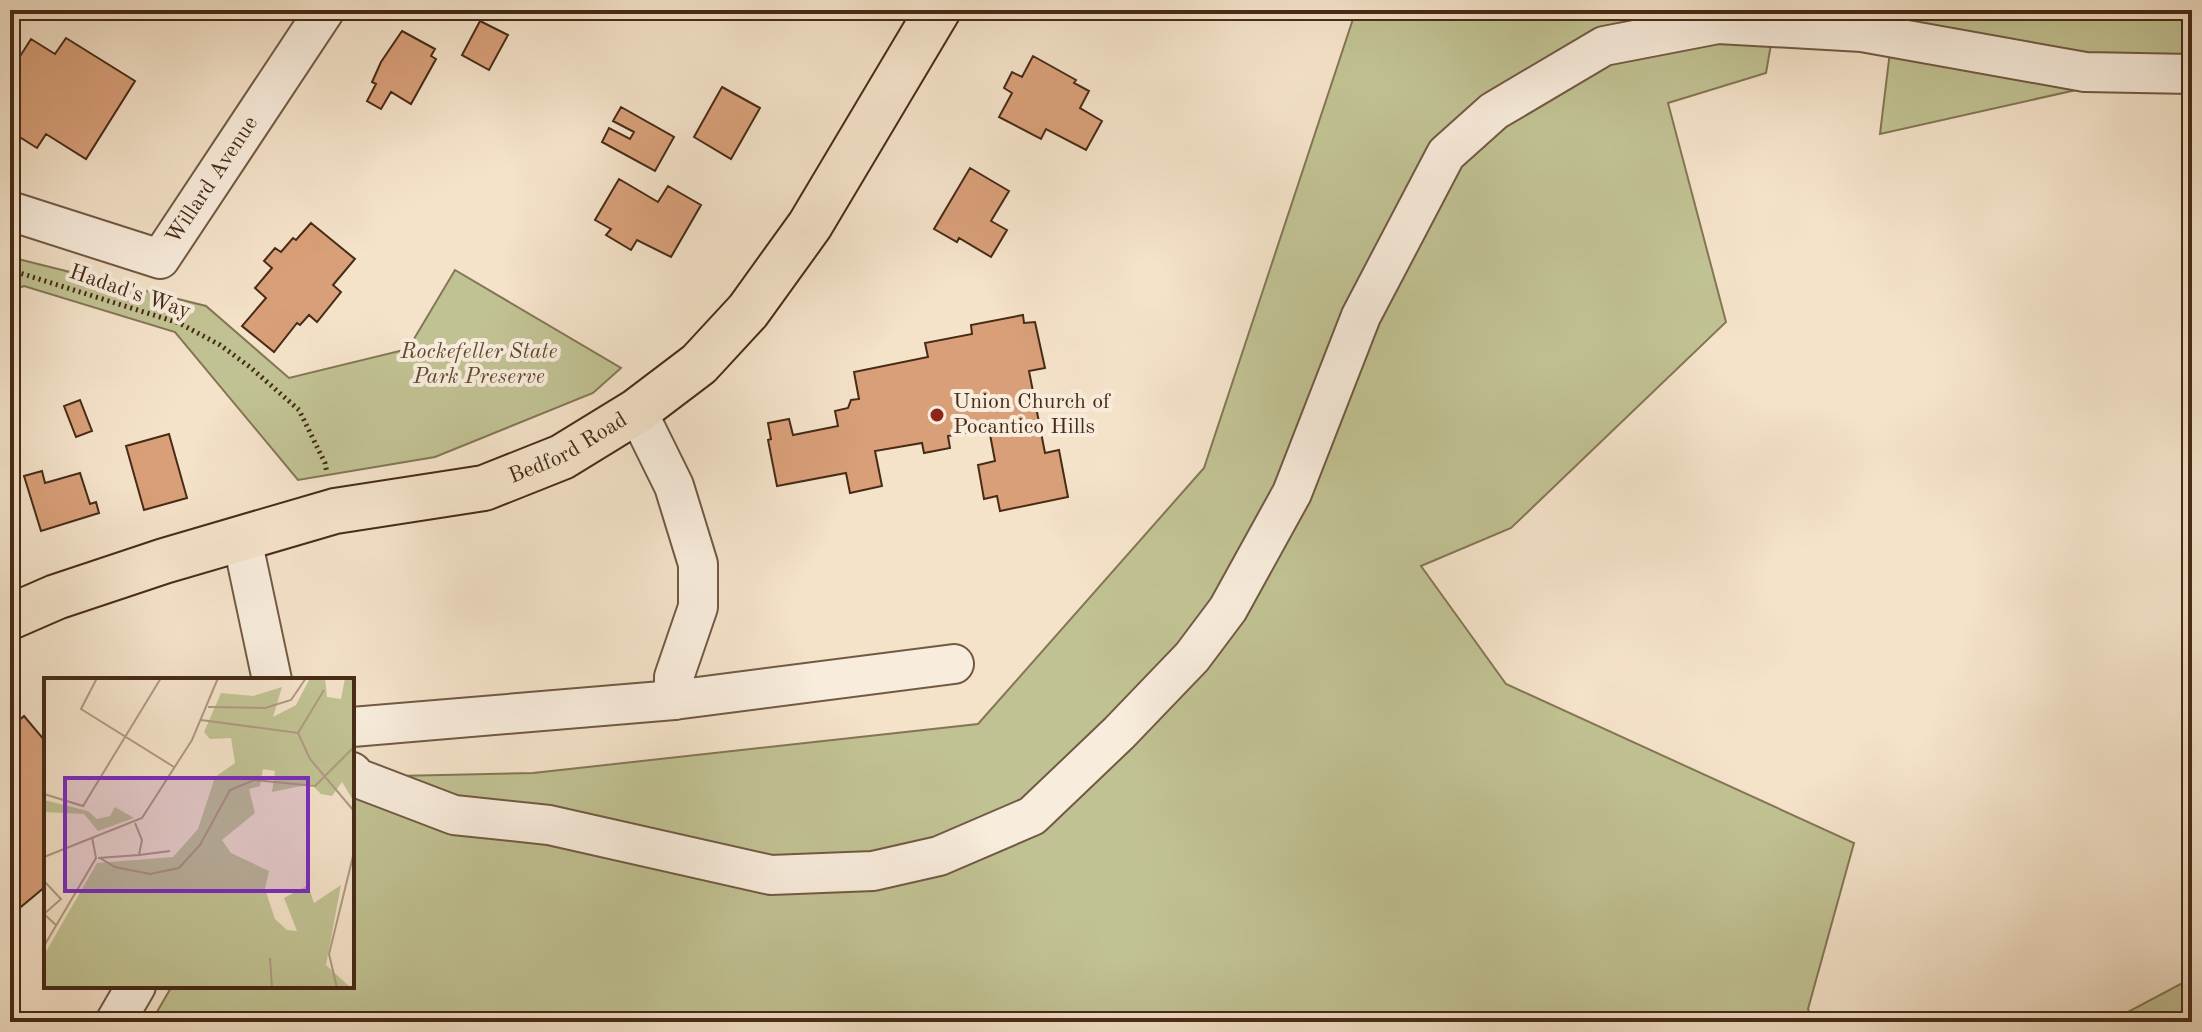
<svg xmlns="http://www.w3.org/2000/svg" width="2202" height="1032" font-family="'Old Standard TT',serif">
	<rect width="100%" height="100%" fill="#f4e2c9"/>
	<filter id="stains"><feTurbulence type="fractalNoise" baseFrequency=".0025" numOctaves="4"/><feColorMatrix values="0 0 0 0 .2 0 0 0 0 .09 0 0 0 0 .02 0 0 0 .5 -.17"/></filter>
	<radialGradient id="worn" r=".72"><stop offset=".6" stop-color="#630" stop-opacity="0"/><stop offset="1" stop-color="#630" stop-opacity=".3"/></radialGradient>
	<path fill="#c1c293" stroke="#847654" stroke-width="2" d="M1356,10h421l-11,63 -98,30 58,219 -215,206 -90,38 85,118 348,159 -46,166 5,13h-1662l21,-36h180v-209l181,-4 445,-49 226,-256z
		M1895,10h297v54l-312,70z
		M10,257l196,49 83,72 119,-29 47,-79 166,98 -28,25 -158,64 -137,23 -123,-148 -151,-46 -14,5z
		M2192,978v44h-83z"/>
	<path fill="#d89f79" stroke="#472b16" stroke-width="2" d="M480,21l28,14 -19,35 -27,-15z
		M402,31l33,18 -4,7 5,3 -25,45 -20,-12 -10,17 -14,-8 9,-17 -4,-2 9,-20z
		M66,38l69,43 -49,78 -40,-25 -9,14 -27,-17v-59l21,-33 24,15z
		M1033,56l43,24 -2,3 15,8 -9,17 22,13 -16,29 -40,-21 -5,10 -42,-22 13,-24 -8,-5 8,-16 10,5z
		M722,87l38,21 -29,51 -37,-22z
		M621,107l53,30 -19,34 -53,-29 7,-14 21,11 4,-7 -21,-11z
		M970,168l39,23 -18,30 16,9 -16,27 -32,-19 -2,4 -23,-13z
		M619,179l39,23 10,-16 33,19 -30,52 -34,-17 -6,10 -25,-15 5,-6 -16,-9z
		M311,223l44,36 -22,26 8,7 -24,30 -8,-7 -9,10 -3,-2 -23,29 -32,-26 24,-28 -11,-10 17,-20 -8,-7 11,-13 6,4 12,-14 3,2z
		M1023,315l1,8 11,-1 10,46 -16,3 16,82 14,-3 9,47 -68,14 -3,-15 -13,3 -6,-34 17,-4 -6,-32 -41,7 2,12 -26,5 -2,-10 -47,8 7,35 -32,7 -4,-20 -69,13 -9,-46 3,-1 -3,-16 21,-4 4,16 45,-9 -3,-15 13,-3 3,-8 8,-1 -5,-27 74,-15 -3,-14 47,-9 -1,-9z
		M80,400l12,31 -16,6 -12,-31z
		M169,434l18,64 -43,12 -18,-64z
		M42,471l3,12 35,-10 10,31 6,-2 3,11 -58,18 -17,-55z
		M24,716l22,26v144l-36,30v-188z"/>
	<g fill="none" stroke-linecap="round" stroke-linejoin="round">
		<g stroke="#725943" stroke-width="42">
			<g id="minor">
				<path id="s1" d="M10,211l150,48 165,-249"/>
				<path d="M637,411l37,75 24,78v43l-24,70v23l280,-36"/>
				<path d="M242,539l30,141"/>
				<path d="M352,727l322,-27"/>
				<path d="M352,772l5,6 97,37 95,10 222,50 102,-4 66,-15 93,-40 87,-83 73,-76 36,-48 64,-116 69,-177 85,-162 48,-43 110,-65 114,-22 144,8 223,40 107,2"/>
				<path d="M115,1022l21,-36"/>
			</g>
		</g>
		<g stroke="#472b16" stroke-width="48">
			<g id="major">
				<path id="s2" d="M10,617l46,-20 108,-36 171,-50 149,-23 78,-31 75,-46 62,-47 49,-53 62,-86 128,-215"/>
			</g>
		</g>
		<path stroke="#472b16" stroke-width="5" stroke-dasharray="2 4" stroke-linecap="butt" d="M10,270l169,53 41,22 30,22 49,43 26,53 2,10"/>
		<use href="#minor" stroke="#f8ecdc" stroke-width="38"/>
		<use href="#major" stroke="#f4e2c9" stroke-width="44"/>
	</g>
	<circle fill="#8f2418" stroke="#f8ecdc" stroke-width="3" cx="937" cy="415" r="8"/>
	<g text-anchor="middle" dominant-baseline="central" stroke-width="8" stroke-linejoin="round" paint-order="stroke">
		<g font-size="22" fill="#472b16" stroke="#f8ecdc">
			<text stroke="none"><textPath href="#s1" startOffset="252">Willard Avenue</textPath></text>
			<text transform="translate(130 292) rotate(19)">Hadad's Way</text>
			<text stroke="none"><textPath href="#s2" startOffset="586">Bedford Road</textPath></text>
		</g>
		<g font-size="22" font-style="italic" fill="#5f492f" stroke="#f8ecdc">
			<text x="479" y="352">Rockefeller State<tspan x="479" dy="25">Park Preserve</tspan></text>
		</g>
		<g font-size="22" fill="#472b16" stroke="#f8ecdc" text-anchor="start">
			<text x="953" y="402">Union Church of<tspan x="953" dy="25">Pocantico Hills</tspan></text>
		</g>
	</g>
	<g transform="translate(44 678)">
		<rect width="310" height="310" fill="#f4e2c9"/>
		<path d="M266,0h15l2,19 14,2 4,-21h9v124l-12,-20 -10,14 -11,-2 -10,-10 -39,8 3,-21 -12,-2 -3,17 -11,3 6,24 -33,27 9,13 38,18 -4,18 10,30 12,11 10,1 -13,-33 24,-13 6,18 27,-18 -15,80 25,23h-307v-33l53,-92 76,-6 25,-28 17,-52 20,-14 -4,-25 -21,1 -6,-7 17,-39 32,3 29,-9 -9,30 23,-12zM0,122l44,11 9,8 13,-3 5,-9 19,11 -36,13 -14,-17 -40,-2z" fill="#c1c293"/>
		<path fill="none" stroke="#af9981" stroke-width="2" d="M53,0l-16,31 93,58M164,29l57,1 26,-8 15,-22M157,42l97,13 26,-43M254,55l12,26 44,52M0,116l39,12 78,-128M91,145l7,17 -3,15 31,-4M0,179l98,-39 50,-78 26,-62M54,180l41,-3M56,180l15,9 35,7 29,-6 21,-23 30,-55 24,-10 61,6 39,-39M0,203l17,18 -17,15 13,12M0,268l52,-88 -4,-21M226,280l2,30M293,310l-8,-34 25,-102"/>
		<path fill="#7b2cbf" fill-opacity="0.15" stroke="#7b2cbf" stroke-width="4" d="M21,100h243v113h-243z"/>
		<rect width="310" height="310" fill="none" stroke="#472b16" stroke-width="4"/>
	</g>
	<rect width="2202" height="1032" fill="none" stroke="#f4e2c9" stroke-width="40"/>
	<rect x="12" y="12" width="2178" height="1008" fill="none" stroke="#472b16" stroke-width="4"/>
	<rect x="20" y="20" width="2162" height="992" fill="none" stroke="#472b16" stroke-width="2"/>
	<rect width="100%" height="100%" filter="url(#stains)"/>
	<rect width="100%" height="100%" fill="url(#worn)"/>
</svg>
